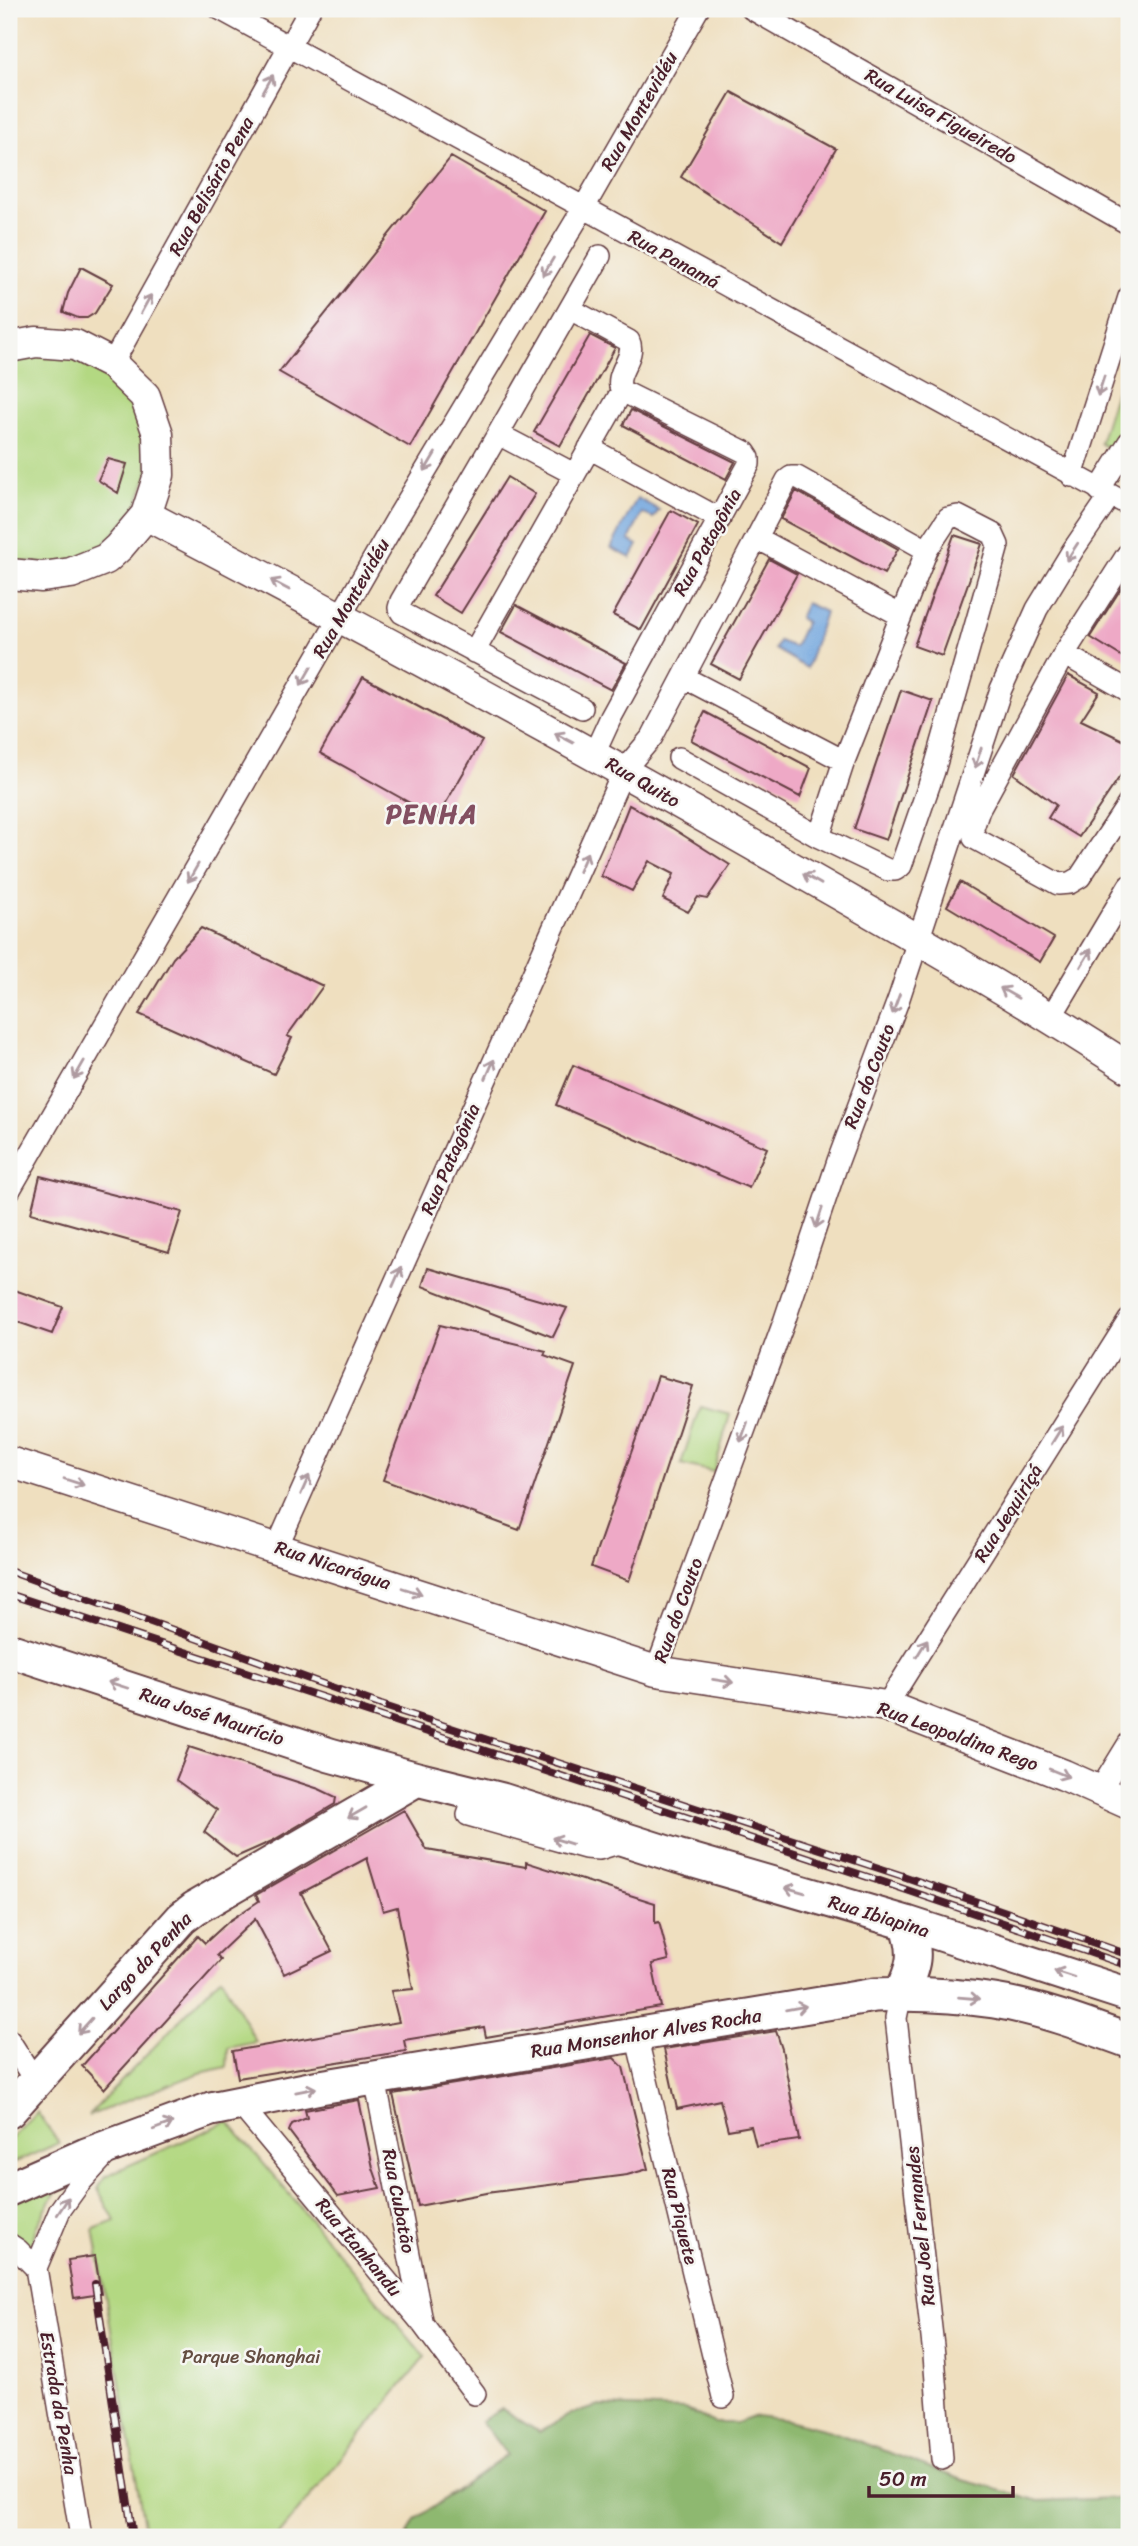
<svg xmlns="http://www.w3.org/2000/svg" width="1138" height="2546" font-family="Sriracha,sans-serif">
	<rect width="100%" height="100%" fill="#f6f6f2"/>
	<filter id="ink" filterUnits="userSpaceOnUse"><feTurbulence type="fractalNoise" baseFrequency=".0143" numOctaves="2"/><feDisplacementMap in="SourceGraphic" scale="14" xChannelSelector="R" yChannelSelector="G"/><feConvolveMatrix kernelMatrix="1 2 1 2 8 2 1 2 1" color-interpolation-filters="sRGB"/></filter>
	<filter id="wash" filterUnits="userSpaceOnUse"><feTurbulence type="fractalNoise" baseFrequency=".00686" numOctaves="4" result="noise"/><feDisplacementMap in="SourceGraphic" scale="28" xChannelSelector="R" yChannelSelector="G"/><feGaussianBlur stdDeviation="1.57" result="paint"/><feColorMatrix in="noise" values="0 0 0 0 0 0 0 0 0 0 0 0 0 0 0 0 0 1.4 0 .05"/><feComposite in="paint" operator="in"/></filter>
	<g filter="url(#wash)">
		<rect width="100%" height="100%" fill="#efdfbf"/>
		<path fill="#b3d882" stroke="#7e7c56" stroke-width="2" d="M1129,348v75l-18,27 -11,-7z
			M31,353l39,3 34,16 30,30 12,36 2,36 -13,36 -35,39 -34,16 -57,-4v-202z
			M700,1406l30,8 -16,58 -33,-8z
			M221,1977l35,65 -28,6 -1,19 -27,6 -112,43z
			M37,2112l22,31 -50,22v-24z
			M228,2121l197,236 -148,180h-131l-52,-308 21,-8 -17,-32 7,-13z
			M103,2152l-45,36 -22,39 -6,25 -21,-23v-47z"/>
		<path fill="#8eb870" stroke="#6c6c4e" stroke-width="2" d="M600,2406l85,3 29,14h23l19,-7 31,4 44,11 132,49 76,21 77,-3 13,-19v58h-722l8,-17 92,-65 -26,-34 21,-12 37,23 32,-18z"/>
		<path fill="#72a6de" stroke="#5e6284" stroke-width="2" d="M637,498l22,12 -6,8 -11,-5 -13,27 9,5 -7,13 -20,-10z
			M806,603l19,9 -18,56 -32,-19 4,-8 15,6 12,-25 -7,-4z"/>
		<g id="blocks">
			<path fill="#eea9c6" d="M731,92l105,57 -54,93 -101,-65z
				M451,157l94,54 -135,236 -131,-75z
				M81,267l32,17 -18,29 -8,5h-9l-15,-6 5,-19z
				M590,335l25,13 -55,98 -26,-14z
				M631,410l104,52 -9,17 -103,-54z
				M108,459l19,5 -9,29 -20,-13z
				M507,477l28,17 -74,119 -28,-17z
				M796,491l102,58 -14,25 -103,-55z
				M671,510l27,15 -57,105 -28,-15z
				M954,535l28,9 -40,112 -28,-10z
				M769,559l28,15 -58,105 -28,-15z
				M1129,576v85l-39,-24z
				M516,605l110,58 -15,27 -110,-58z
				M1068,675l31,17 -18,28 48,23v20l-50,74 -31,-19 8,-13 -42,-31z
				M363,677l119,64 -45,77 -117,-65z
				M901,690l32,11 -47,139 -32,-11z
				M705,712l106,56 -11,29 -109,-57z
				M629,805l43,23 58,37 -23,34 -9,-2 -10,15 -25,-13 11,-25 -25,-13 -17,30 -31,-15z
				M960,882l94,56 -14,24 -93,-56z
				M201,928l122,58 -36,50 5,2 -18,36 -135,-60 34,-56z
				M573,1065l194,83 -18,40 -193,-83z
				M40,1176l142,36 -13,40 -138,-39z
				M428,1268l139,40 -14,29 -131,-51z
				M9,1288l54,19 -11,27 -43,-15z
				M440,1325l106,26 -2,4 31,11 -56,164 -136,-50z
				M658,1376l35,10 -64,195 -38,-14z
				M189,1747l130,42 17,8 -1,7 -63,37 -36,16 -32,-25 13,-22 -41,-30z
				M404,1810l23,40 99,17v-5l129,41v20l4,-1 10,38 -17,4 9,43 -175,30 -2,-10 -80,13 2,11 -168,27 -5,-27 166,-29 -8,-31 22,-2 -16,-82 -14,4 -16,-53 -66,35 31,58 -48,23 -29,-55 -38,36 4,5 -117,129 -22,-23 116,-130 7,7 24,-22 30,-20 -3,-6z
				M776,2031l6,18 17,91 -43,6 -5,-20 -23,4 -8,-30 -43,9 -13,-60z
				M614,2058l9,9 25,102 -21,6 -141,18 -68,13 -25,-112z
				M359,2100l14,68 7,20 -42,8 -49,-65 3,-7 15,-6 -2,-8z
				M95,2256l6,38 -27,4 -6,-38z"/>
		</g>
	</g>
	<g filter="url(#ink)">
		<use href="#blocks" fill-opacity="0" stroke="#633c41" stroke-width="2"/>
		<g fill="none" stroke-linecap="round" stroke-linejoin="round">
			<g stroke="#633c41" stroke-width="24">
				<path id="street" d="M220,9l909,496
					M752,9l377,215
					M112,364l198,-355
					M498,434l102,-178
					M589,448l131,71
					M574,474l-76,-40 -97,167 -2,7 3,5 180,95
					M1072,476l57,-179
					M1099,490l30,-48
					M757,538l143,77
					M1127,555l-63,99 -85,156 -6,18 1,10 84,46 12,-1 10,-6 49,-74
					M474,652l148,-261c-10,-17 15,-33 7,-50l-59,-32
					M1064,654l65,37
					M685,678l159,83
					M594,754l17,-37 138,-253v-6l-4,-6 -123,-61
					M819,837l25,-76 83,-211
					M1051,1017l78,-131
					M9,1191l387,-671 187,-311 115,-200
					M277,1547l347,-777 28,-33 135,-257 4,-3h6l130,73 21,-32 10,-2 35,18 5,11 -8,29 -56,197 -33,95 -6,4h-7l-69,-33 -140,-79
					M656,1671l128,-349 54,-161 61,-163 102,-309 36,-80 36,-59 37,-54
					M886,1706l243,-386
					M1100,1790l29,-47
					M476,1793l-8,22 117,33 14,1 26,-8
					M901,1994l-5,24 38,337 8,104
					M636,2035l87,362
					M9,2040l26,41
					M375,2079l47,242
					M239,2103l183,220 53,71
					M9,2244l9,6 18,18
					M81,2537l-45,-269 24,-58 18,-25 32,-35"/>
			</g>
			<g stroke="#633c41" stroke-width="33">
				<path id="secondary" d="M9,347l27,-5 39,3 37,19 33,32 13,38 1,41 -13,40 -27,32 -13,12 -35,14 -29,4 -33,-3
					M146,515c218,114 434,230 647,353 114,65 227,129 336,200
					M9,1462l647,209 230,35 178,69 65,29"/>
			</g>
			<g stroke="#633c41" stroke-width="37">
				<path id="primary" d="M9,1650l321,105 87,24 85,21 175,56 230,67 222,72
					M901,1994c13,-28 17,-40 6,-71
					M9,2111l173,-193 13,-10 222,-129
					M9,2189l77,-34 125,-46 109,-22 555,-92c39,-2 80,0 119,6 46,7 91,24 135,40"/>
			</g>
			<use href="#street" stroke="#fff" stroke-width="21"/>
			<use href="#secondary" stroke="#fff" stroke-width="30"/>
			<use href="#primary" stroke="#fff" stroke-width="33"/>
			<g stroke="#4a1f2b" stroke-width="8">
				<path id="rail" d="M9,1571l372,134 522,171 226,79
					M9,1594l883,291 237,81
					M95,2284l38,253"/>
			</g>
			<use href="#rail" stroke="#f6f6f2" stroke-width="5" stroke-dasharray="16" stroke-linecap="butt"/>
		</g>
		<defs><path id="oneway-shaft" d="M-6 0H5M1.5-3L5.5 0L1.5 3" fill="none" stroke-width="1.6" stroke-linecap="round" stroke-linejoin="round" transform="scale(1.75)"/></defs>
		<g stroke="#ae9aa0">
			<use href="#oneway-shaft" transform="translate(268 84) rotate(-61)"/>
			<use href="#oneway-shaft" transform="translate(548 267) rotate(121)"/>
			<use href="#oneway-shaft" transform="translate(146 304) rotate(-61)"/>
			<use href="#oneway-shaft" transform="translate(1101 386) rotate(108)"/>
			<use href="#oneway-shaft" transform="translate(430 462) rotate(121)"/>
			<use href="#oneway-shaft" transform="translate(1072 552) rotate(123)"/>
			<use href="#oneway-shaft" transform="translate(280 585) rotate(-152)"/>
			<use href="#oneway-shaft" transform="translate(306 676) rotate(120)"/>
			<use href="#oneway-shaft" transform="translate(564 738) rotate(-152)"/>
			<use href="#oneway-shaft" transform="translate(978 758) rotate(108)"/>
			<use href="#oneway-shaft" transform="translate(583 862) rotate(-66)"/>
			<use href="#oneway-shaft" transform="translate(193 873) rotate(120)"/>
			<use href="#oneway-shaft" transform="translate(812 879) rotate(-150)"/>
			<use href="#oneway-shaft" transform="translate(1086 958) rotate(-59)"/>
			<use href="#oneway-shaft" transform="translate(1009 993) rotate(-150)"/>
			<use href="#oneway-shaft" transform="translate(896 1004) rotate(110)"/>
			<use href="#oneway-shaft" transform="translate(490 1069) rotate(-66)"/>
			<use href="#oneway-shaft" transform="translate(79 1070) rotate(120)"/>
			<use href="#oneway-shaft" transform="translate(819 1218) rotate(108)"/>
			<use href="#oneway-shaft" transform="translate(397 1277) rotate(-66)"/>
			<use href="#oneway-shaft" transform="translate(744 1432) rotate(110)"/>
			<use href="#oneway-shaft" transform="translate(1057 1435) rotate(-58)"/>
			<use href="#oneway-shaft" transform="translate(74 1482) rotate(18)"/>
			<use href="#oneway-shaft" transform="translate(305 1485) rotate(-66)"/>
			<use href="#oneway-shaft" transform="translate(412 1591) rotate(18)"/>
			<use href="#oneway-shaft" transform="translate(922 1648) rotate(-58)"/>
			<use href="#oneway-shaft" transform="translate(723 1681) rotate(9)"/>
			<use href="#oneway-shaft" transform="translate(118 1685) rotate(-162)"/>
			<use href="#oneway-shaft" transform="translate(1059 1773) rotate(22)"/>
			<use href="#oneway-shaft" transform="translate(357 1813) rotate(150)"/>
			<use href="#oneway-shaft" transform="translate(562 1841) rotate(-163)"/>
			<use href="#oneway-shaft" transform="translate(795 1890) rotate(-164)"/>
			<use href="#oneway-shaft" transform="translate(1064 1974) rotate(-162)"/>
			<use href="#oneway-shaft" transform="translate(969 1998) rotate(5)"/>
			<use href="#oneway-shaft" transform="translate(796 2008) rotate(-10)"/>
			<use href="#oneway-shaft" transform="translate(85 2026) rotate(132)"/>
			<use href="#oneway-shaft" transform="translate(306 2090) rotate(-11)"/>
			<use href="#oneway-shaft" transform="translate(163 2126) rotate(-21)"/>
			<use href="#oneway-shaft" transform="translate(63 2206) rotate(-57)"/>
		</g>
	</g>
	<g text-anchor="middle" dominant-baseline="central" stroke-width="5" stroke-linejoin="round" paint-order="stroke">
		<g font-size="19" fill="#4a1f2b" stroke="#f6f6f2">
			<text transform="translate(639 111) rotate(-60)">Rua Montevidéu</text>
			<text transform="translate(941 116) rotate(30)">Rua Luisa Figueiredo</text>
			<text transform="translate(211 186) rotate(-61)">Rua Belisário Pena</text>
			<text transform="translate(674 259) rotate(29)">Rua Panamá</text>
			<text transform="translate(707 542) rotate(-61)">Rua Patagônia</text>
			<text transform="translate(351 598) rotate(-60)">Rua Montevidéu</text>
			<text transform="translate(643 782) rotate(30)">Rua Quito</text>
			<text transform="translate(869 1076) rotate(-69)">Rua do Couto</text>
			<text transform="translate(450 1159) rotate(-66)">Rua Patagônia</text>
			<text transform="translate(1008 1513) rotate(-58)">Rua Jequiriçá</text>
			<text transform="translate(333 1565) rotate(18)">Rua Nicarágua</text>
			<text transform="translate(678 1610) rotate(-70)">Rua do Couto</text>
			<text transform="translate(212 1716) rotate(18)">Rua José Maurício</text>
			<text transform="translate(958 1736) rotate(20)">Rua Leopoldina Rego</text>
			<text transform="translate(879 1916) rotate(17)">Rua Ibiapina</text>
			<text transform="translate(145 1961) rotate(-47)">Largo da Penha</text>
			<text transform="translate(646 2033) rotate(-9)">Rua Monsenhor Alves Rocha</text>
			<text transform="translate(399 2201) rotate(79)">Rua Cubatão</text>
			<text transform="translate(680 2216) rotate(76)">Rua Piquete</text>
			<text transform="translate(920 2226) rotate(-96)">Rua Joel Fernandes</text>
			<text transform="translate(359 2247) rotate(50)">Rua Itanhandu</text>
			<text transform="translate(59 2403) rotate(80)">Estrada da Penha</text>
		</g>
		<g font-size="19" fill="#644d41" stroke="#f6f6f2">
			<text x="251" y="2356">Parque Shanghai</text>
		</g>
		<g font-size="26" font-weight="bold" letter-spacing="2" fill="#834f61" stroke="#f6f6f2">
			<text x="432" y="814">PENHA</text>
		</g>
	</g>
	<rect width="1138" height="2546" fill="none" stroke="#f6f6f2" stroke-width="35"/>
	<path d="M869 2486v10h144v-10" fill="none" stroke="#4a1f2b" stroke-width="3.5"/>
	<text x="879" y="2486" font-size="21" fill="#4a1f2b" stroke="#f6f6f2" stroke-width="5" paint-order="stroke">50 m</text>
</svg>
